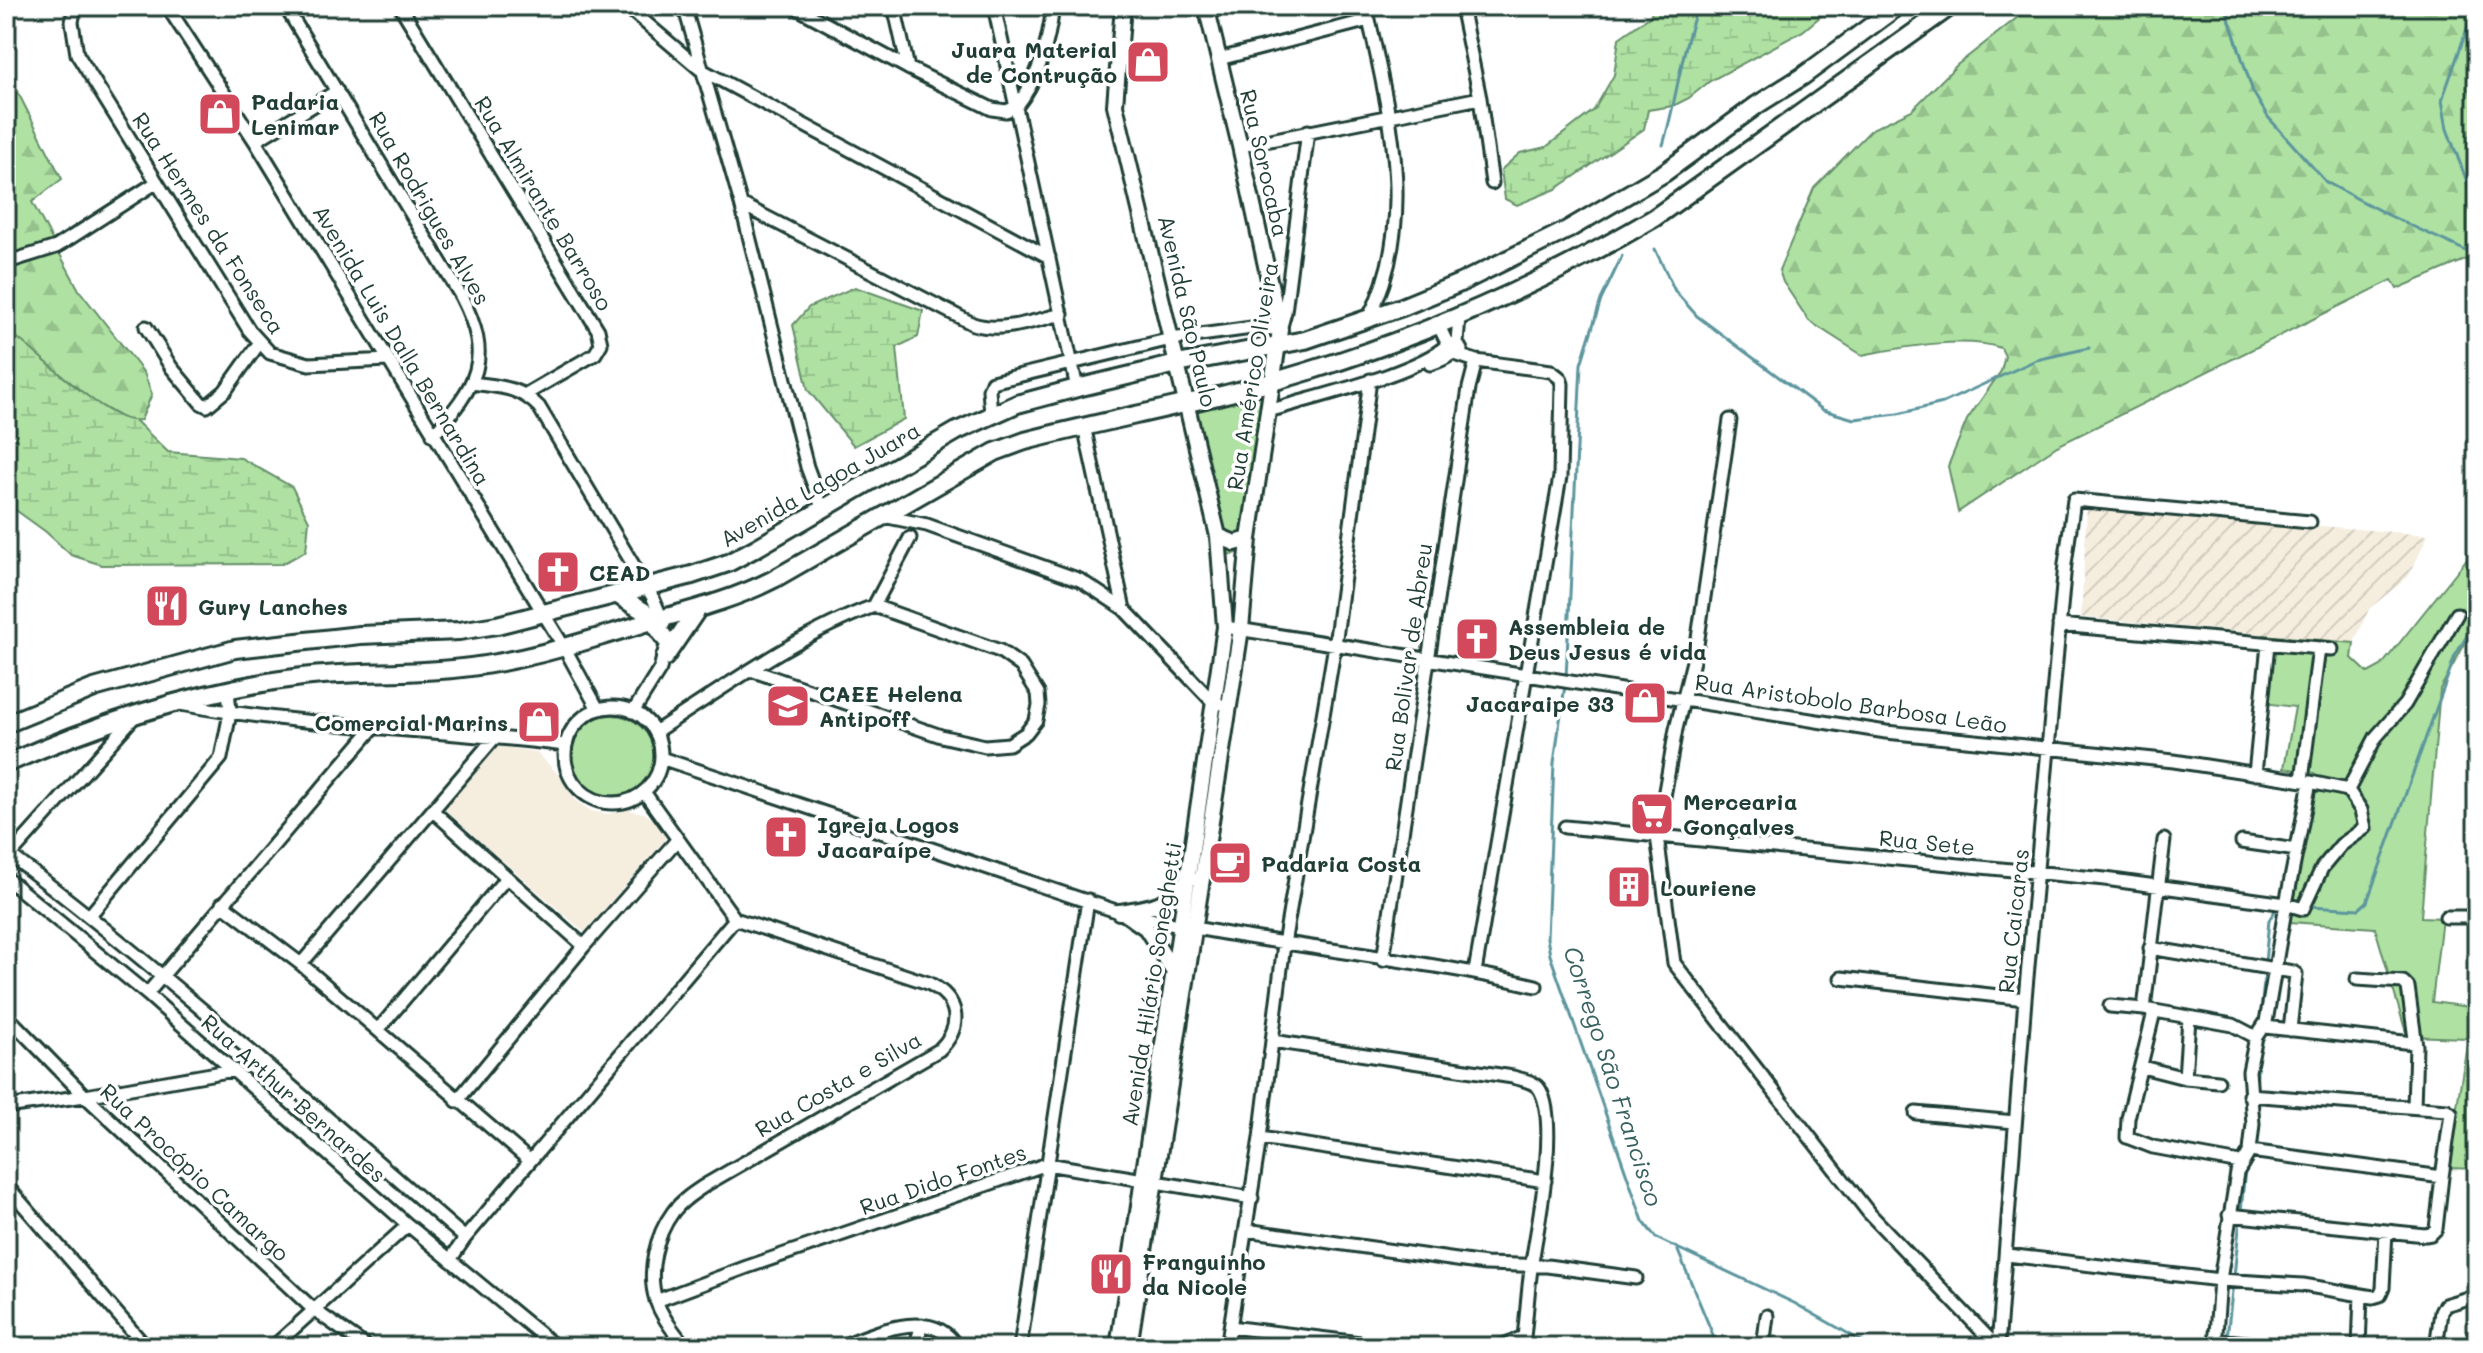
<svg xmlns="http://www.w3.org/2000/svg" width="2483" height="1353" font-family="Mali,sans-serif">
	<defs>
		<pattern id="industrial-furrows" width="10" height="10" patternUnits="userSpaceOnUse" patternTransform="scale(2)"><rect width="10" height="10" fill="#f5eedf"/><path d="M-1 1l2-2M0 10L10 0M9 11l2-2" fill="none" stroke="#d2cdc0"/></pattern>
		<pattern id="forest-firs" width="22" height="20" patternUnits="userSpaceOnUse" patternTransform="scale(2)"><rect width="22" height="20" fill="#aee1a2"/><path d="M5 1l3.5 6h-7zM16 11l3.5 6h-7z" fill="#95c28c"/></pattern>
		<pattern id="wetland-marsh" width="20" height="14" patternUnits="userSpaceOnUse" patternTransform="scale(2)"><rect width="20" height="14" fill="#aee1a2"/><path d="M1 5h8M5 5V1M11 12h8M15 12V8" fill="none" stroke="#95c28c"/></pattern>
	</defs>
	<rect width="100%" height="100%" fill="#fff"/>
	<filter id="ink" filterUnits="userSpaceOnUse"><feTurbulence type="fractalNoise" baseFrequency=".0125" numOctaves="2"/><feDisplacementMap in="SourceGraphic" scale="16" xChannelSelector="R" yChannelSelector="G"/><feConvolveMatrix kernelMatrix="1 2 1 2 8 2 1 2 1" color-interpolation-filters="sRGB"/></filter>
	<g filter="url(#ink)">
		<path fill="#f5eedf" d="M498,746l38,6 21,21 19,28 15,10 17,3 19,-4 17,3 14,10 6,11 1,6 -81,92 -140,-123z"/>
		<path fill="url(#industrial-furrows)" d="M2087,506l341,29 -19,41 -40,33 -15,34 -273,-26z"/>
		<path fill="#aee1a2" stroke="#668f6b" stroke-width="2" d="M1258,393l5,7 -21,151 -10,4 -7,-3 -31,-143z
			M2477,546v94h-10l-27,49 -19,228 21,1 -10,84 45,6v161l-30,-1 21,-130 -61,-2 -32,-108 -85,-6 24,-149 -30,-5 11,-61 -39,-5 8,-67 90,8 -2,15 16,15 13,-7z
			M570 757a42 42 0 1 1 84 0a42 42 0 1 1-84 0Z"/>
		<path fill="url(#forest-firs)" stroke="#668f6b" stroke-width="2" d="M2032,6h445v249l-80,34 -5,-9 -335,166 -99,66 -10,-46 19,-46 34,-49 4,-15 -4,-8c-37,-13 -101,0 -139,7l-53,-34 -26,-39 -4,-12 35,-82 58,-59 40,-19 45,-45z
			M6,69l56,110 -30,23 47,88 65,83 8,21 -11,26 -13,1 -35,-20 -87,-72z"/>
		<path fill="url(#wetland-marsh)" stroke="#668f6b" stroke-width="2" d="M1655,6h178l-30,25 -93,50 -21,17 -16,8 -25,4 -4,19 -88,60 -39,16 -12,-6 -4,-29 19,-17 26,-6 48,-37 20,-35 5,-37 30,-21z
			M855,287l68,24 -5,26 -21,10 7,72 -50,27 -46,-56 -15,-65 16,-18z
			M6,329c25,17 103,95 129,91l33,32 73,6 51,29 17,34 -3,30 -24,13 -180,1 -31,-10 -25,-23 -40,-29z"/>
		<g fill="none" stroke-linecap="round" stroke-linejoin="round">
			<path stroke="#5c959d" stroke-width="3" d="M2225,6l28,86 15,25 58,65 60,32 91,42
				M2475,6l-33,94 5,29 30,79
				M1663,145c14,-46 18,-94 35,-139
				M1655,249l20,42 22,25 126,94 31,9 44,-5 45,-11 93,-43 53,-12
				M1566,678l15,-314 20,-64 21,-44
				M1565,685l-11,78 -7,175 3,17 93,266 13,17 138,65 78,44
				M2310,906l49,3 8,-7 88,-246 22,-37
				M2265,963l4,-43 9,-14
				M2260,1023l5,-52
				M2256,1091l2,-37
				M2241,1212l4,-44
				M1678,1251l40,96
				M2234,1276l6,-57
				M2226,1347l7,-64"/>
			<g stroke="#1f3d34" stroke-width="17">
				<path id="minor" d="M75,6l-3,16 5,32 172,276 21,23 39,11 79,-4
					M167,6l88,135 309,506 34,62
					M285,6l176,290c33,64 16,88 -28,139
					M400,6l198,324 3,14 -6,10 -69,40
					M626,6l74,63 349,188
					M684,6l57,198 66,263 16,43
					M793,6l115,62 84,41 14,2 10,-4
					M894,6l14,62
					M994,6l83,382
					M1366,6c22,102 54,214 2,313
					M1461,6l19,92 12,85
					M1219,59l150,-39
					M1016,107c23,-28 33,-66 37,-101
					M255,141l82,-50
					M1240,146l240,-48
					M741,204l232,120c29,9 60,-3 89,-10
					M8,262l48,-15 101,-65
					M1459,316l-2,27 4,7
					M1438,324l14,29 24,8 75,10 9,7 2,6 -2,93 -85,495
					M146,327l25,40 30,36 6,3 18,-15 35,-49
					M1430,364c12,-4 23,-7 27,-21
					M472,383c28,4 46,3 67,24l114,191 11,26
					M1269,411c44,-14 147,-37 178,-66
					M991,414l-2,-24 3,-8 179,-43 88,-12 21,3 5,-18 23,-181
					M1730,420l-33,225 -21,84 -19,107 17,127 195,250 128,134
					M1084,426l40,183
					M883,516l44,9 153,55 44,29 90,94 5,1
					M2059,625l273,24
					M1225,627l661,105 288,29 136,21 -24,122 -20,118 -10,15
					M751,670l190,66 44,10 24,-2 17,-11 10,-13 3,-15 -1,-12 -17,-27 -21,-15 -126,-45
					M180,704c126,23 257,25 385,41
					M565 755a48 48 0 1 1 96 0a48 48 0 1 1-96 0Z
					M633,712l27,-43 5,-20
					M655,732c70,-45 141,-97 219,-126l36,-68
					M661,758l458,154c138,33 279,42 417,74
					M2255,774l13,-130
					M2302,780l17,-132
					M2348,790l28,-53 29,-33 52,-90
					M644,792l91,127 193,64c31,15 36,43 11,67l-232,134c-12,8 -25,16 -34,28 -17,23 -26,60 -17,88 5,16 19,34 30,47
					M433,811l151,135
					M1565,827l540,52 181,25 17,5 19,-41 19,-23 24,-17 -4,-18 -13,-20 -38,-8
					M2242,842l55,8
					M10,855c158,119 305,253 455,383
					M7,859l127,-142
					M6,878l141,116 261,231 148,122
					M222,904l79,60 229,197
					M90,915l131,-157 9,-45 -2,-24
					M2446,917h31
					M2150,948l143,24 3,2 -6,56
					M1383,960l86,-572 7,-27
					M301,964l195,-228
					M1841,978l184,21
					M2357,979l46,3 5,5 8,59
					M147,994l227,-267
					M2110,1006l34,3 89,16 23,12 -7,34 4,53 -3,27 -13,22 -17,107 -5,67
					M2144,1009l20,-169
					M2154,1012l-26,106 -1,19 26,10 87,16
					M6,1015l79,81 229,214 53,37
					M2265,1027l148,16 3,3 -2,61
					M378,1030l129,-153
					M1272,1041l241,36c9,3 22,4 27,13 19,34 -2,134 -8,172 -4,25 -5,50 -8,75l-26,10
					M2142,1067l43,11 33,3
					M2185,1078l4,-60
					M2249,1095l198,15 4,3 -9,64
					M457,1101l127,-155 93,-106
					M6,1107l79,-11 149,-26
					M1916,1113l99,9
					M1260,1138l285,43
					M6,1185l140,162
					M2229,1215l196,20 6,-1 5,-5 6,-52 -192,-26
					M1246,1230l239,34 62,2 89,12
					M2007,1255l213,25 83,5 70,12 7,-2 3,-7 3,-57
					M450,1260l15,-22 270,-319
					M656,1301l91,-34 300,-103 205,34
					M1230,1327l163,20
					M2216,1340l71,7
					M273,1347l135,-122
					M839,1347c34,-13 93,-42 118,0
					M915,1347l7,-22
					M1020,1347l68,-447
					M1227,1347l33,-209 24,-194 51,-299 35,-265
					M1763,1347l4,-31
					M1998,1347l27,-348 40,-435 9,-64 236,22
					M2359,1347l2,-52
					M2436,1347l5,-35 4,-7 23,-7 9,1"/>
			</g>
			<g stroke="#1f3d34" stroke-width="20">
				<path id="tertiary" d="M1218,536l17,7 14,-4
					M1119,912c38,-6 44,-5 71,-34
					M1126,914l20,14 28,44
					M1118,1347l107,-720 -7,-91 -103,-431 8,-99
					M1129,1347l112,-718 8,-90 31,-209 -40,-184 -34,-140"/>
			</g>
			<g stroke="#1f3d34" stroke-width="22">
				<path id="secondary" d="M616,594l32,20 18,26
					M665,657l32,-47
					M6,724l88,-36 141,-39 125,-14 99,-4 38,-6 195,-50 36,-12 28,-15 201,-117 60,-27 60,-16 100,-24 128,-24 97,-33 58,-24 107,-53 97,-57 93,-68 46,-29 95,-70
					M6,764c95,-42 192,-74 296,-87 50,-6 101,-3 151,-8 65,-6 127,-26 189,-45 45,-13 89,-23 132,-45l221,-127 30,-11c94,-24 191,-41 284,-70 120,-37 236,-89 345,-153l297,-212"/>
			</g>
			<use href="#minor" stroke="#fff" stroke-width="11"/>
			<use href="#tertiary" stroke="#fff" stroke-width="14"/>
			<use href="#secondary" stroke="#fff" stroke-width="16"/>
		</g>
	</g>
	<defs>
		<g id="shop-square" transform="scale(2.3)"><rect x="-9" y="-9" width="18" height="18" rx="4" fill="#d1495b" stroke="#fff"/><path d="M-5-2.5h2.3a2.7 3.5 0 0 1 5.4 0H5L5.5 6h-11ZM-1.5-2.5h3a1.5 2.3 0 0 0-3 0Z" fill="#fff"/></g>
		<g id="church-square" transform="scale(2.3)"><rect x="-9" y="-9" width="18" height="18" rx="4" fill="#d1495b" stroke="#fff"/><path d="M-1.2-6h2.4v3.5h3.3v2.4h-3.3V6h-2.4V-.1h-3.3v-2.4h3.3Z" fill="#fff"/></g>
		<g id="restaurant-square" transform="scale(2.3)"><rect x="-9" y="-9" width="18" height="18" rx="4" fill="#d1495b" stroke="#fff"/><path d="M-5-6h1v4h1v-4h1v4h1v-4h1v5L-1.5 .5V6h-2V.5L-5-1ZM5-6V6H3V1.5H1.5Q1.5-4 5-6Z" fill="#fff"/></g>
		<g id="school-square" transform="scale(2.3)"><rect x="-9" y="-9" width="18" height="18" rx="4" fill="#d1495b" stroke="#fff"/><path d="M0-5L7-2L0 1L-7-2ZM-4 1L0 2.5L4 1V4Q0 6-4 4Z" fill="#fff"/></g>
		<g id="supermarket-square" transform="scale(2.3)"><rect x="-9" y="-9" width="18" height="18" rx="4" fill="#d1495b" stroke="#fff"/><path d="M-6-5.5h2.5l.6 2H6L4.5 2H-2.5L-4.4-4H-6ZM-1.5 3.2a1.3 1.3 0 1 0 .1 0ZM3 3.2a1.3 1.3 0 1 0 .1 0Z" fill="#fff"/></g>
		<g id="cafe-square" transform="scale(2.3)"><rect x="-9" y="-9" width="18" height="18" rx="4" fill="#d1495b" stroke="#fff"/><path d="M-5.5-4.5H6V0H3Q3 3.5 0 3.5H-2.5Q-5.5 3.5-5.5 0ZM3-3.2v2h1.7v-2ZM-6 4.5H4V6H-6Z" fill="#fff"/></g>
		<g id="building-square" transform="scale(2.3)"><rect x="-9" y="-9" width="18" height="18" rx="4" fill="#d1495b" stroke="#fff"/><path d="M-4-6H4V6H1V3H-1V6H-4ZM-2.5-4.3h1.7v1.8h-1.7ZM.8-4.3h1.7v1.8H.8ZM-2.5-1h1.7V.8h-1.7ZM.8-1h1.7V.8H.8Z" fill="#fff"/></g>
	</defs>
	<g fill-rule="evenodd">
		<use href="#shop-square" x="1148" y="62"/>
		<use href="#shop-square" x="220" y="114"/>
		<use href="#church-square" x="558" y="572"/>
		<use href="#restaurant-square" x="167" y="606"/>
		<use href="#church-square" x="1477" y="639"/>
		<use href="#shop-square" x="1645" y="703"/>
		<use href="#school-square" x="788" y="706"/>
		<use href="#shop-square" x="539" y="722"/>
		<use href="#supermarket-square" x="1652" y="814"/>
		<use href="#church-square" x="786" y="837"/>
		<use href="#cafe-square" x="1230" y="863"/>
		<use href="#building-square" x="1629" y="887"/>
		<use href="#restaurant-square" x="1111" y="1274"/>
	</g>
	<g text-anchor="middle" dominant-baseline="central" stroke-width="7" stroke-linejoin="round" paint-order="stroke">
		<g font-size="22" font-weight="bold" fill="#1f3d34" stroke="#fff" text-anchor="start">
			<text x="1117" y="49" text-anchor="end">Juara Material<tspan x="1117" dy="25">de Contrução</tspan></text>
			<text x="251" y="101">Padaria<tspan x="251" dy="25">Lenimar</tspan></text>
			<text x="589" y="572">CEAD</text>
			<text x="198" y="606">Gury Lanches</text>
			<text x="1508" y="626">Assembleia de<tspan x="1508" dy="25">Deus Jesus é vida</tspan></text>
			<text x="819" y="693">CAEE Helena<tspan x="819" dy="25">Antipoff</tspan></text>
			<text x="1614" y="703" text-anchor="end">Jacaraipe 33</text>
			<text x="508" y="722" text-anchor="end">Comercial Marins</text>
			<text x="1683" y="801">Mercearia<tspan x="1683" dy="25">Gonçalves</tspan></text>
			<text x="817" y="824">Igreja Logos<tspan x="817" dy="25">Jacaraípe</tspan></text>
			<text x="1261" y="863">Padaria Costa</text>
			<text x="1660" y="887">Louriene</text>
			<text x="1142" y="1261">Franguinho<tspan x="1142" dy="25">da Nicole</tspan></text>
		</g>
		<g font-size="22" fill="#1f3d34" stroke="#fff">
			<text transform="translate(1265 163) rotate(77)">Rua Sorocaba</text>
			<text transform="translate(544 203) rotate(59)">Rua Almirante Barroso</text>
			<text transform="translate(430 208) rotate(60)">Rua Rodrigues Alves</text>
			<text transform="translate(209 223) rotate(57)">Rua Hermes da Fonseca</text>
			<text transform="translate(1188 311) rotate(77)">Avenida São Paulo</text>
			<text transform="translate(402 345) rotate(59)">Avenida Luis Dalla Bernardina</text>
			<text transform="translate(1252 376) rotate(-81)">Rua Américo Oliveira</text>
			<text transform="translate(820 484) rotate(-30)">Avenida Lagoa Juara</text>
			<text transform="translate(1408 657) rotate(-82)">Rua Bolivar de Abreu</text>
			<text transform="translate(1851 703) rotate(8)">Rua Aristobolo Barbosa Leão</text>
			<text transform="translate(1927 842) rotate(6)">Rua Sete</text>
			<text transform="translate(2013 921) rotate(-84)">Rua Caicaras</text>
			<text transform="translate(1151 984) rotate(-81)">Avenida Hilário Soneghetti</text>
			<text transform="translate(838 1084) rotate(-30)">Rua Costa e Silva</text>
			<text transform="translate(294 1098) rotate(42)">Rua Arthur Bernardes</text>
			<text transform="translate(195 1172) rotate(43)">Rua Procópio Camargo</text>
			<text transform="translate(943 1179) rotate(-19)">Rua Dido Fontes</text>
		</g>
		<g font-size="24" font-style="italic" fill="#386260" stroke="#fff">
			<text transform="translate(1614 1076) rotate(72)">Corrego São Francisco</text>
		</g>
	</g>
	<rect width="2483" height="1353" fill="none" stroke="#fff" stroke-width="32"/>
	<rect x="16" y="16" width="2451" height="1321" fill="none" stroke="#1f3d34" stroke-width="3" filter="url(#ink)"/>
</svg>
